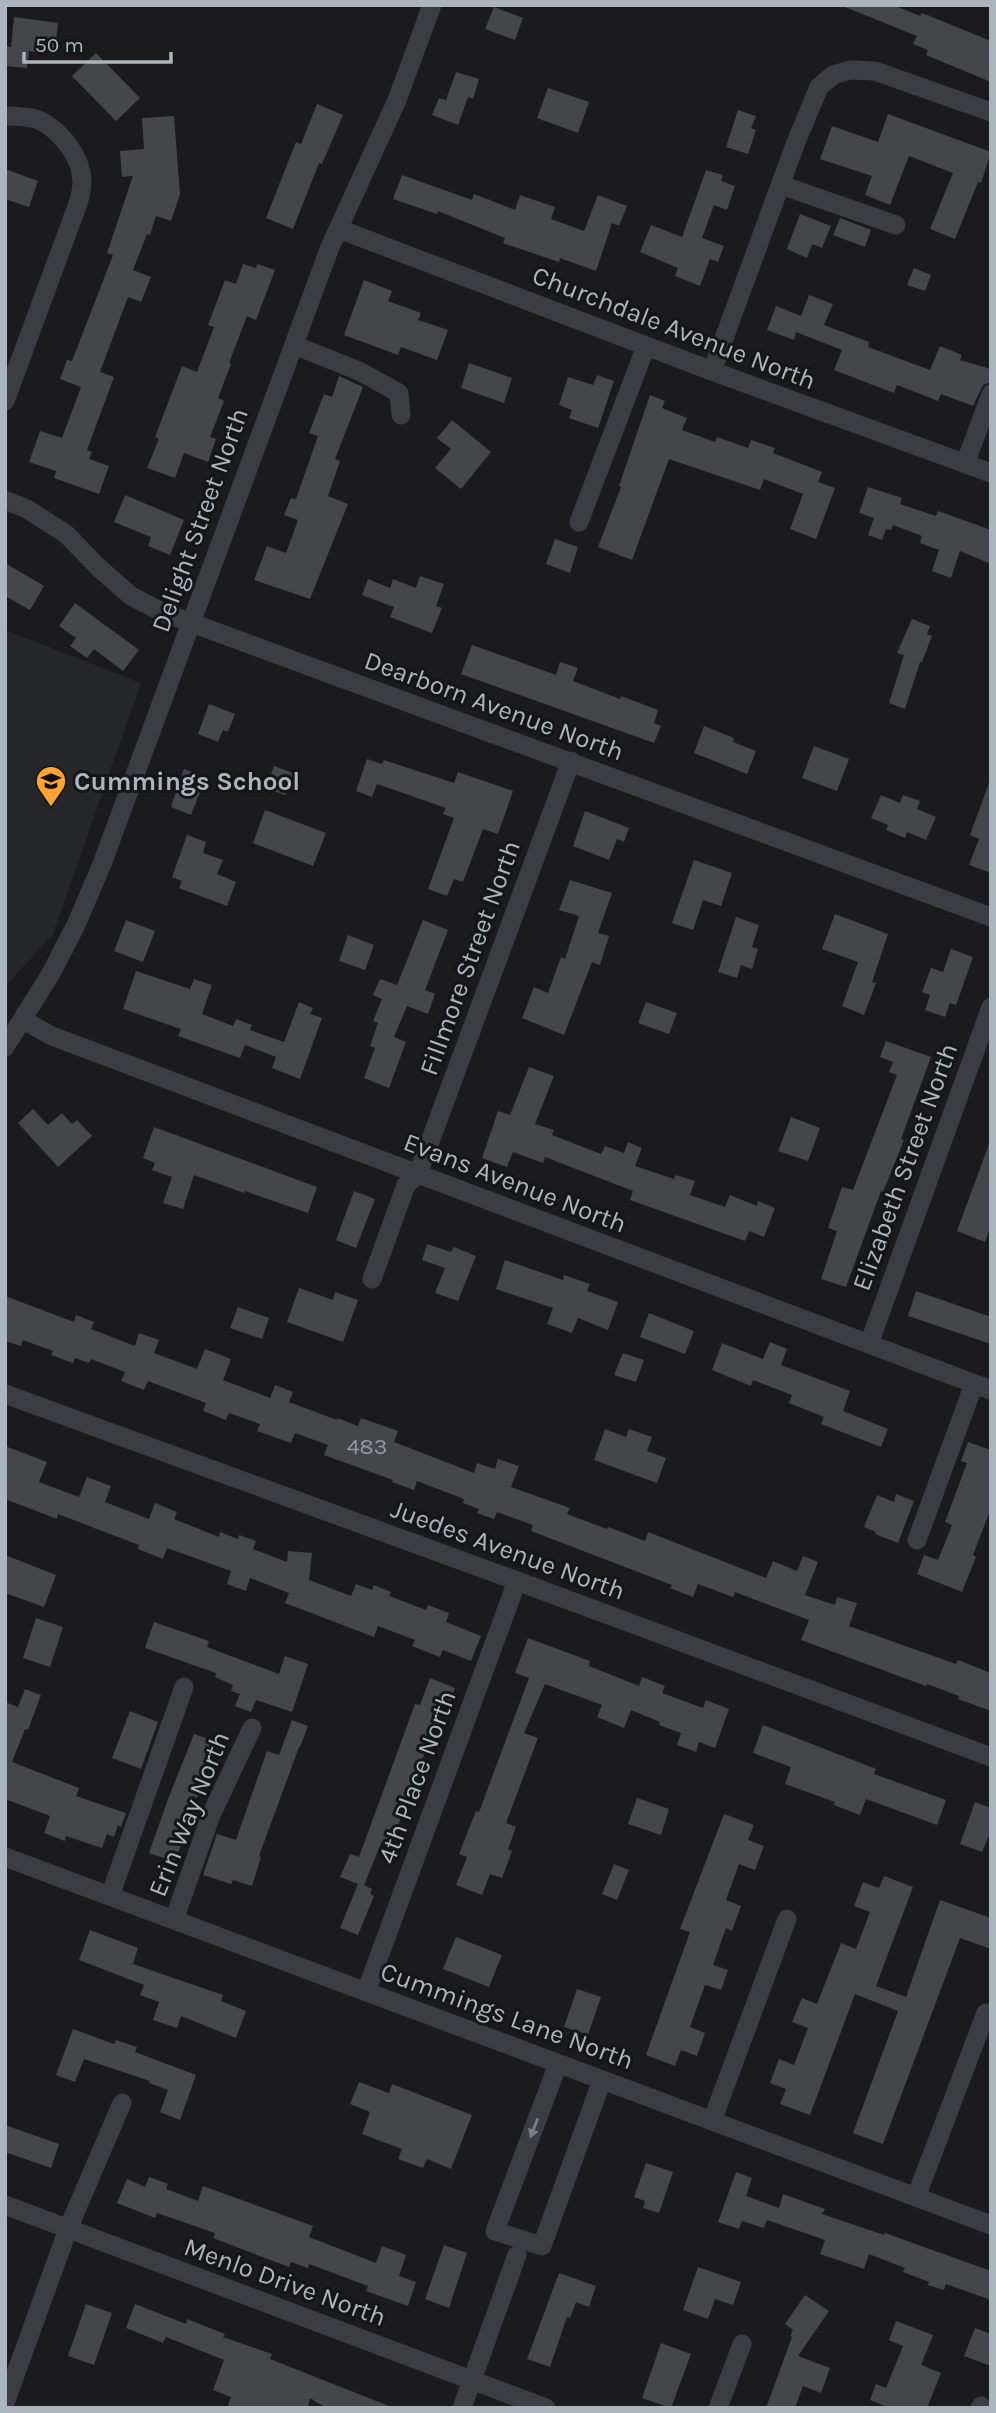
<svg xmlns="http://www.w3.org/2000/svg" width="996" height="2413" font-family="Karla,sans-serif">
	<rect width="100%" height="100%" fill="#1b1b1d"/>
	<path fill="#26272a" d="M5,630l136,53 -88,251 -48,53z"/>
	<path fill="#45464a" d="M840,5h53l27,11 2,-3 69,28v41l-65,-27 2,-5 -15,-6 4,-8z
		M494,7l29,11 -8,22 -30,-11z
		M14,17l44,6 -3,27 -12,-2v5l-14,-2 -2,17 -22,-2v-20l6,1z
		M96,53l44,45 -24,23 -44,-45z
		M456,72l23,7 -6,20 -5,-2 -10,28 -26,-10 7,-17 7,2z
		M548,88l41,14 -11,31 -41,-15z
		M317,104l26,11 -21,49 -3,-1 -26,66 -27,-11 30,-76 5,2z
		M738,110l18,6 -5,12 5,2 -8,24 -22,-7z
		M888,114l103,38 -10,31 -3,-1 -23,57 -25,-10 23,-56 -44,-17 -19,49 -25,-10 7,-19 -52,-17 12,-33 46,16z
		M174,116l6,78 -9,27 -15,-5 -6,19 -3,-1 -14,36 18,7 -10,25 -13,-5 -28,75 14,5 -27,73 5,2 -3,7 20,7 -10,28 -45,-16 2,-7 -27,-9 11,-31 22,7 19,-51 -21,-8 7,-19 5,1 41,-106 -6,-2 26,-77 -11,1 -2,-26 24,-2 -2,-31z
		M5,169l33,12 -9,26 -24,-8z
		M706,170l17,5 -2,6 14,5 -8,24 -13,-5 -12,33 22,8 -6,16 -8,-3 -10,27 -25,-10 3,-8 -38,-16 11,-27 31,12z
		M402,175l70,25 2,-6 41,16 5,-15 35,12 -4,12 33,12 14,-36 29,11 -8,20 -7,-3 -16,48 -36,-13 -1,4 -56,-19 2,-5 -67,-27 -1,3 -44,-15z
		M800,214l31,12 -9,22 -10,-4 -5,14 -20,-9z
		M840,218l31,12 -6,17 -32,-12z
		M243,264l13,4 1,-4 18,6 -19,50 -9,-4 -18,47 2,1 -13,34 6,3 -14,36 6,2 -8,23 -24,-9 -9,25 -28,-10 12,-29 -4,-2 27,-71 15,6 17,-45 -6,-2 17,-45 11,4z
		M914,268l17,7 -6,16 -18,-6z
		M364,280l28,11 -4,10 33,12 -3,7 30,10 -11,30 -36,-13 -3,8 -54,-20z
		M809,295l24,9 -9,21 45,17 -1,5 62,23 10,-24 22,9 -2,5 31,9v13l-8,3 -10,21 -32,-12 -3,7 -41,-16 -3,8 -60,-23 8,-20 -46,-18 -2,8 -27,-10 9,-24 25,10z
		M469,363l43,15 -8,25 -43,-15z
		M597,375l17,6 -16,47 -29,-10 3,-8 -13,-5 9,-28 25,8z
		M339,376l24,11 -28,72 5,2 -12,35 20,8 -38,95 -56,-19 13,-34 19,7 12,-33 -14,-5 7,-17 5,1 22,-63 -9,-3 15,-39 8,3z
		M650,395l15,6 -3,7 25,10 -5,12 33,12 2,-5 31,11 3,-8 24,8 -2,5 49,19 -4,10 17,6 -19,51 -26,-10 13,-35 -39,-15 -4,11 -91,-31 -37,101 -34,-13 23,-60 -2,-1z
		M452,420l39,32 -30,37 -26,-21 16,-19 -14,-11z
		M868,487l34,11 -2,6 36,12 2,-5 53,19v34l-31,-13 -9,27 -19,-7 7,-21 -19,-7 2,-7 -29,-11 -2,5 -5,-1 -4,11 -14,-5 6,-17 -15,-5z
		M125,495l59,25 -14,35 -22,-9 3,-9 -37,-15z
		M555,539l23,8 -8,26 -24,-9z
		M5,563l39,23 -14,24 -25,-14z
		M420,576l24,8 -8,22 6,2 -10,25 -42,-16 4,-10 -32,-12 6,-16 22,9 3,-9 23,9z
		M75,603l64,47 -16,21 -29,-22 -7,9 -17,-12 6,-8 -17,-12z
		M912,619l18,7 -3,8 5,2 -10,26h-2l-15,47 -16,-6 15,-48 -7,-2z
		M472,645l84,30 4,-13 18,6 -5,13 47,18 1,-3 37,14 -4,13 7,3 -7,17 -193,-69z
		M209,704l26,10 -7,18 -5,-2 -5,12 -20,-8z
		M704,726l30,12 -1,4 23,9 -9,23 -53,-21z
		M814,746l35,13 -12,32 -35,-13z
		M367,759l15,5 2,-4 70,23 4,-11 55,19 -15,43 -15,-5 -20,53 -9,-3 -7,17 -19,-7 26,-71 -11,-4 3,-6 -69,-24 -5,13 -16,-6z
		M274,766l19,7 -8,22 -19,-7z
		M184,769l22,8 -15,38 -20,-8z
		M989,783l2,1v89l-22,-8 10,-26 -9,-4z
		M881,795l19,8 3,-8 17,6 -3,8 19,8 -10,23 -19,-8 -2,6 -19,-8 2,-5 -17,-7z
		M265,810l61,23 -13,33 -60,-23z
		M585,811l44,17 -5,14 -7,-3 -8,21 -36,-14z
		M187,835l19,7 -3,11 20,7 -6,14 19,8 -9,24 -48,-18 3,-7 -10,-4z
		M694,860l38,13 -11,33 -18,-6 -10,30 -21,-7z
		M570,880l42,13 -14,40 11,3 -9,29 -8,-3 -28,73 -42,-17 12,-31 14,6 13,-36 4,2 14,-43 -20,-6z
		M835,914l53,20 -16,48 4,1 -12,32 -22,-9 16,-44 -36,-13z
		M736,917l23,8 -7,22 6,2 -6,20 -11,-4 -4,13 -19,-6z
		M126,920l29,11 -12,31 -29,-11z
		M423,920l25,10 -23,60 10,4 -7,20 -21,-8 -13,31 12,5 -17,46 -25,-10 11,-30 -5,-2 8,-23 -5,-2 9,-22 -9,-4 7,-16 17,6z
		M348,935l26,10 -9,25 -26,-9z
		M951,949l22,8 -17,48 -6,-2 -5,14 -20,-7 5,-15 -8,-3 9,-24 12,4z
		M136,971l54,18 4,-10 18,6 -10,29 31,12 3,-7 16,6 -2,5 34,12 15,-40 14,6 -3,6 12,4 -22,61 -28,-11 4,-11 -31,-12 -5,13 -62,-22 3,-7 -58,-20z
		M646,1002l31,11 -8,21 -31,-11z
		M886,1041l45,16 -30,82 3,1 -21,52 -2,-1 -35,96 -25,-8 16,-48 -9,-3 14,-41 11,3 44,-115 -8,-3 4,-10 -13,-5z
		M529,1067l25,9 -19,48 19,6 -2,5 49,19 4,-8 19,7 4,-11 14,6 -7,18 39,13 2,-4 19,6 -5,14 35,12 5,-12 27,11 1,-5 17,7 -11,29 -15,-6 -4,10 -115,-41 3,-9 -88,-34 -2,6 -30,-11 -6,15 -25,-9 16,-47 12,4z
		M33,1109l15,16 14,-12 10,11 5,-4 15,16 -34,31 -40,-44z
		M791,1117l29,11 -12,33 -30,-10z
		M154,1127l163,60 -9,26 -63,-22 -1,2 -50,-18 -11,34 -20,-6 9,-26 -20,-7 3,-7 -12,-5z
		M989,1144l2,1v80l-6,17 -28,-11z
		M354,1191l21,8 -19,49 -20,-8z
		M427,1244l24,8 3,-5 22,9 -18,45 -23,-8 10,-25 -23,-8z
		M505,1260l58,20 1,-5 26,9 -3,7 31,11 -10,28 -30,-12 -6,15 -25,-9 6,-16 -57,-19z
		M299,1288l34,12 2,-8 23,8 -15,42 -56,-20z
		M916,1291l75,26v27l-83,-28z
		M5,1296l69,26 2,-7 18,7 -3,7 44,17 4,-13 20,7 -5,13 43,16 8,-20 26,10 -8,21 47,18 5,-13 18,7 -4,10 48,18v-2l21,8 3,-8 37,13 -4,11 80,31 3,-10 18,6 3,-10 21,7 -8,21 59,21 -3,6 40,15 1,-2 37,14 3,-9 118,46 7,-17 24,10 6,-15 15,6 -13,33 30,10 2,-8 20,6 -8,23 107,38 2,-4 33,13v38l-33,-12 1,-3 -32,-12 -1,2 -125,-46 8,-20 -74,-28 -2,5 -35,-13 -5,13 -23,-9 2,-3 -141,-54 2,-6 -36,-13 -3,7 -17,-6 2,-4 -16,-6 1,-4 -47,-18 -3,9 -22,-8 1,-2 -69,-25 4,-10 -33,-12 -4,10 -34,-12 3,-7 -31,-11 -3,7 -23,-9 3,-8 -58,-22 -4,9 -23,-9 4,-9 -34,-13 -2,4 -14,-5 -2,5 -22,-8 2,-4 -30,-11 -2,6 -16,-5z
		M238,1307l31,11 -7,21 -32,-11z
		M649,1313l45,18 -9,23 -45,-17z
		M770,1342l17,7 -6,16 69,26 -7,20 45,18 -7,18 -60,-23 3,-7 -35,-14 3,-8 -39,-15 -2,6 -39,-16 10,-27 41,16z
		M623,1353l21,7 -8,22 -22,-7z
		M605,1429l21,8 3,-8 23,8 -5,14 19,7 -9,25 -63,-23z
		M968,1442l23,8v58l-18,47 3,2 -14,35 -45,-18 7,-19 14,5 14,-35 -7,-3 22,-59 -6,-2z
		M5,1446l42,16 -8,20 40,15 8,-20 24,9 -6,16 44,17 6,-16 22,9 -3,7 45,18 1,-5 18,7 1,-4 17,6 -3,8 34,13 1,-11 24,2 -3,27 42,16 5,-12 16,6 2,-5 17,7 -2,4 37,14 2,-5 21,8 -3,9 35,14 -10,25 -28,-11 -3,7 -28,-11 3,-6 -37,-14 -4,11 -89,-34 4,-10 -39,-15 -4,13 -19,-7 4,-13 -64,-23 -4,11 -25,-10 1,-4 -81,-31 -1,5 -52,-20z
		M896,1494l18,7 -16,42 -23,-9 1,-2 -12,-5 13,-32 17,7z
		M5,1555l51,20 -12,32 -39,-14z
		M36,1618l27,9 -13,40 -27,-9z
		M154,1622l55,19 -2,6 72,27 6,-18 23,8 -16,48 -36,-12 -5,12 -16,-6 5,-12 -9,-3 2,-6 -18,-8 1,-4 -71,-25z
		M528,1638l62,23 -1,5 50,20 3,-9 23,9 -3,7 41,15 3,-8 23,9 -14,39 -16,-6 -3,10 -19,-7 4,-12 -22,-8 1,-3 -29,-12 -7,18 -27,-11 5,-12 -57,-21 -21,49 14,5 -32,85 10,4 -8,22 4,2 -10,27 -12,-4 -8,21 -26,-10 11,-28 -8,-3 17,-43 3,1 50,-134 -14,-5z
		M430,1678l25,10 -7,20 -6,-2 -51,139 -9,-4 -18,44 8,4 -2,5 4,2 -16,39 -18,-7 18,-44 -18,-7 10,-23 9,3 56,-153 5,1z
		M25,1689l16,6 -13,35 -3,-1 -13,33 67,26 -3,8 50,17 -5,14 -3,-2 -4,12 -7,-3 -5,14 -36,-12 -1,5 -21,-8 6,-17 -45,-17v-97l13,5z
		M130,1711l28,11 -17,47 -29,-11z
		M292,1720l16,6 -8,21h-1l-40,109 2,1 -9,29 -19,-6 -2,4 -28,-9 14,-41 19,6 31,-89 12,4z
		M763,1725l113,44 -2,5 72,26 -9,25 -71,-26 -6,16 -26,-10 1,-3 -50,-18 6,-17 -38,-14z
		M194,1734l23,8 -20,56 -5,-2 -10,29 5,2 -12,35 -26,-9 19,-54z
		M637,1798l32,11 -8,26 -33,-11z
		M975,1802l16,6v22l-9,22 -22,-8z
		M724,1814l30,11 -6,15 16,6 -9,24 -16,-6 -13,36 15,6 -9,25 -6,-3 -13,37 15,5 -7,20 -16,-5 -15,42 15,6 -8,23 -16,-6 -6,16 -29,-11 44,-123 -10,-3z
		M614,1864l15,6 -12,30 -15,-6z
		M884,1876l29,11 -37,99 30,11 34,-97 51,18v31l-31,-11 -77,206 -30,-11 45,-122 -43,-17 -45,121 -30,-11 6,-15 -16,-6 9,-24 15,6 14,-37 -16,-6 10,-24 15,6 24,-61 15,6 14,-37 -16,-6 9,-24 16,6z
		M90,1930l48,18 -5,16 90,31 -2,6 25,10 -10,27 -55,-22 -4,12 -24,-8 6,-18 -19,-7 4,-10 -65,-25z
		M456,1937l46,18 -13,32 -46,-18z
		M577,1989l24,8 -13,38 -24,-8z
		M73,2029l41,15 2,-4 21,7 -2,5 61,23 -16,45 -20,-8 8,-22 -19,-7 1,-2 -66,-22 -9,23 -19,-7z
		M359,2082l30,11 3,-9 80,31 -21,54 -24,-10 -4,9 -25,-9 4,-10 -40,-15 8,-22 -20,-8z
		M5,2125l54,19 -8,24 -46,-16z
		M646,2163l27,9 -14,41 -16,-5 2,-7 -11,-4z
		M736,2172l16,6 -6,18 33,12 4,-14 42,15 -3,5 62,21 1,-2 106,38v29l-45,-16 -2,6 -16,-5 1,-3 -26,-10 2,-4 -36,-14 -5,15 -44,-15 5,-14 -58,-20 -3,8 -22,-7 -3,8 -21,-7z
		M149,2177l19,7 -2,5 32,12 5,-15 110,40 -4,11 67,26 6,-17 24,9 -7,21 17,6 -8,24 -42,-15 2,-5 -59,-22 -1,4 -17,-6 -2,5 -76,-29 2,-5 -58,-20 -2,5 -38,-15 10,-24 18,8z
		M444,2245l23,8 -18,55 -24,-9z
		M698,2267l43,15 -8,23 -18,-6 -7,20 -25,-9z
		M559,2273l37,13 -7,21 -13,-5 -6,16 -3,-1 -17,50 -23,-8z
		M805,2295l24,16 -31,45 32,12 -9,25 -18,-7 -8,22h-29l26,-71 -2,-1 3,-6 -8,-6z
		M86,2304l26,9 -18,52 -26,-9z
		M135,2304l51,20 1,-5 38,15 -2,3 49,17 -2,5 124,49h-68l-16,-10 -2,10h-81l4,-11 -18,-7 11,-30 -58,-23 -3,6 -37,-15z
		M896,2321l37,14 -12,30 20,8 -14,35h-37l-20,-8 6,-16 10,4 17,-42 -14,-6z
		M975,2328l16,6v32l-27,-10z
		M661,2343l30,11 -20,54 -29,-10z"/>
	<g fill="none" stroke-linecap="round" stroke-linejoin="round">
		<path stroke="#3b3d43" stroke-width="19" d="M5,116c11,0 23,0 34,4 22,11 43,37 43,62 0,9 -3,19 -6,27l-71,192
			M781,185l115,40
			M339,229l373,142 279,102
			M294,345l65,26 40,22 2,22
			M712,371l84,-229 23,-55 14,-12 17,-5 25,1 116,41
			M965,464l26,-70
			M5,500l22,9 39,25 33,34 32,28 31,16 829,305
			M579,522l67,-176
			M23,1020l29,16 939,354
			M5,1047l45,-72 26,-50 26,-61 228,-617 67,-147 35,-95
			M372,1279l34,-94 12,-11 153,-413
			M869,1344l122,-337
			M5,1394l512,187 474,176
			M917,1540l57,-156
			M5,1857l986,368
			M110,1896l74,-209
			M174,1920l37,-105 41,-87
			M366,1992l151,-411
			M558,2064l-63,167 47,15 60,-166
			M712,2121l75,-202
			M916,2197l70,-184 5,2
			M5,2205l541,203
			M5,2403l63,-174 54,-126
			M462,2408l55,-153
			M718,2408l24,-64
			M980,2408l1,-2"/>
	</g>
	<defs><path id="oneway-solid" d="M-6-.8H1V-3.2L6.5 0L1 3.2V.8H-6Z" transform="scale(1.75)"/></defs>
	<use fill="#797e86" href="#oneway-solid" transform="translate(534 2128) rotate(111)"/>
	<defs>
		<g id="school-pin" transform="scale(1.575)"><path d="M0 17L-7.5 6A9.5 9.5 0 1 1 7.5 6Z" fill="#ffa331" stroke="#151618"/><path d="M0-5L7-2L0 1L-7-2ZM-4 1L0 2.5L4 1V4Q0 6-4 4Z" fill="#111"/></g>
	</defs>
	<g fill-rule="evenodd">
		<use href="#school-pin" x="51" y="781"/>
	</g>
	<g text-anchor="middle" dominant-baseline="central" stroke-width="6" stroke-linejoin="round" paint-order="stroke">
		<g font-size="23" fill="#9298a0">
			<text x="367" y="1446">483</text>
		</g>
		<g font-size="26" fill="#acb4bd" stroke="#151618">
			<text transform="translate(674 328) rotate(21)">Churchdale Avenue North</text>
			<text transform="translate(200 520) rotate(-70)">Delight Street North</text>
			<text transform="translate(494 706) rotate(20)">Dearborn Avenue North</text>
			<text transform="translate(470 958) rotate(-70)">Fillmore Street North</text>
			<text transform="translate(905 1167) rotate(-70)">Elizabeth Street North</text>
			<text transform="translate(515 1183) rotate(21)">Evans Avenue North</text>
			<text transform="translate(508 1550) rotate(20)">Juedes Avenue North</text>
			<text transform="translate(417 1777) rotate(-70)">4th Place North</text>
			<text transform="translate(189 1814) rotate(-68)">Erin Way North</text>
			<text transform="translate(507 2016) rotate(20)">Cummings Lane North</text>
			<text transform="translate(285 2282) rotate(20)">Menlo Drive North</text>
		</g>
		<g font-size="26" font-weight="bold" fill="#acb4bd" stroke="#151618" text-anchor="start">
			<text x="74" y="781">Cummings School</text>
		</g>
	</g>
	<rect width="996" height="2413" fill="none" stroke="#acb4bd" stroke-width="14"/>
	<path d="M24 52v10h147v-10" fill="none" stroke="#acb4bd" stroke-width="3.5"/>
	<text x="35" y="52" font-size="21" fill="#acb4bd" stroke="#151618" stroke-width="5" paint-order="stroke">50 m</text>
</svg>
